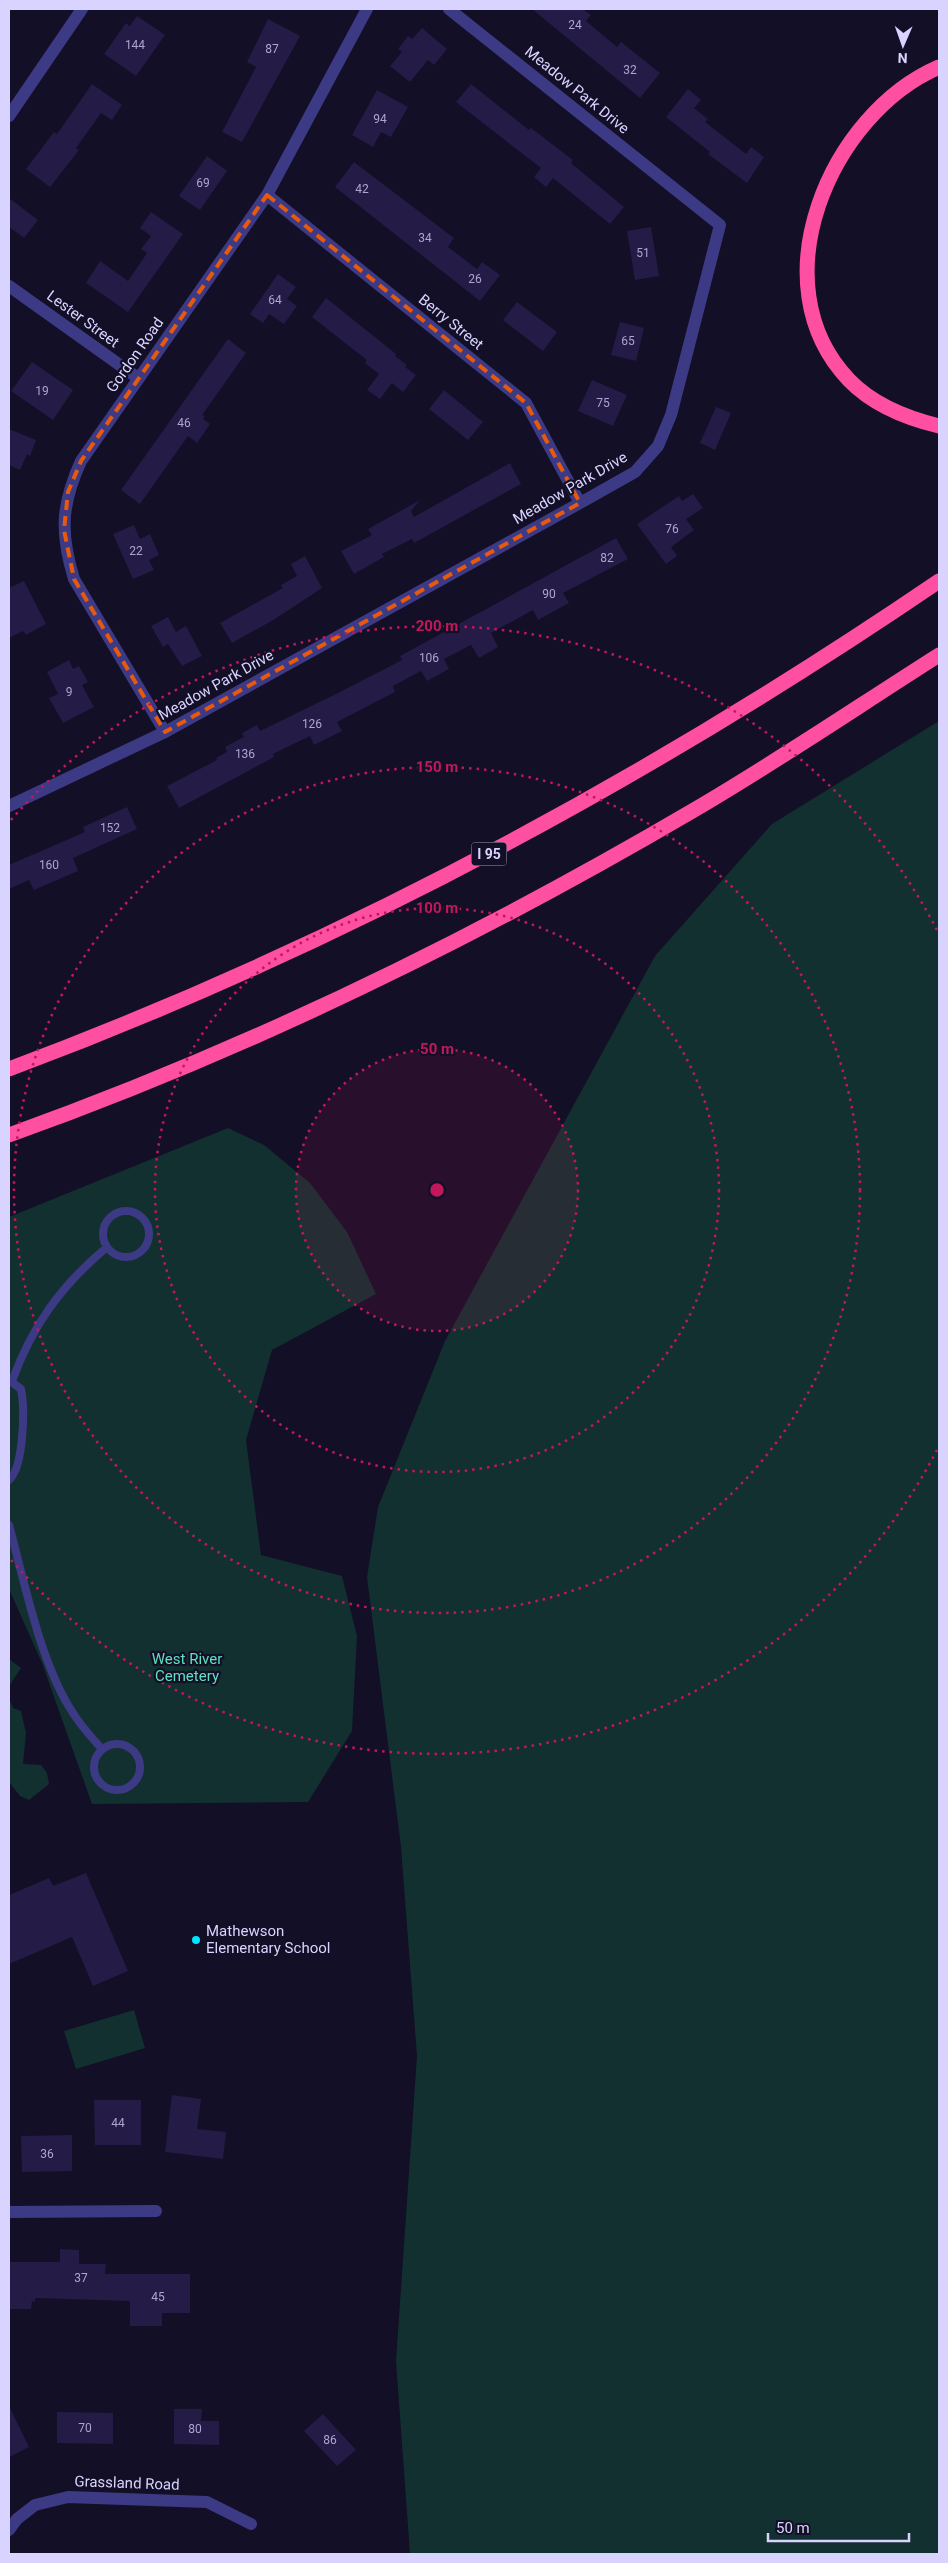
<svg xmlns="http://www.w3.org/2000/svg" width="948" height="2563" font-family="Roboto,sans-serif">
	<rect width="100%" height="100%" fill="#130f26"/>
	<path fill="#12302f" d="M939,721v1833h-529l-14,-193 21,-305 -16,-209 -34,-270 11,-70 67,-166 210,-385 117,-132z
		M228,1128l36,17 46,38 37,49 29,62 -104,56 -26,90 15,115 81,21 15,60 -5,95 -44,71 -216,2 -50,-141 -33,-74v-372z
		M9,1659l12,9 -12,18z
		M9,1698l4,10 8,3 5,22 -3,31 18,1 6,8 2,11 -20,16 -9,-4 -11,-14z
		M134,2010l11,38 -69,21 -12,-38z"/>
	<path fill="#241b47" d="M532,9h51l8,6 -5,6 31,26 4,-5 39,31 -20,25z
		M137,16l28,19 -29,41 -32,-22 22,-31 4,3z
		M268,19l32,17 -58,106 -20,-10 34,-65 -9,-5z
		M422,28l25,21 -13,16 -6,-5 -18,22 -20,-16 12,-14 -4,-3 10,-13 4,3z
		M92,84l30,21 -10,15 -11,-7 -25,35 3,2 -29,37 -24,-18 28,-37 3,2z
		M471,84l58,46 2,-2 42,32 -2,3 53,44 -14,17 -57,-46 -7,9 -12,-10 7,-9 -85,-66z
		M688,89l13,11 -7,8 14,11 -3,3 41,32 5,-7 13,10 -17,26 -39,-29 2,-2 -44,-35z
		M377,90l31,17 -17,30 -10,-5 -8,15 -21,-12z
		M207,156l20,15 -27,39 -21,-14z
		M354,162l100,76 -6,9 29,22 5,-7 18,13 -20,26 -145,-114z
		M9,198l29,22 -14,18 -15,-11z
		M151,212l32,22 -55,78 -42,-29 14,-22 28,20 19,-28 -6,-4 10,-13 -11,-8z
		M651,227l8,49 -24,4 -8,-49z
		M278,274l18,13 -9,12 10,7 -13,18 -15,-10 -6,9 -13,-9z
		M326,298l70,56 -1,2 12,9 -2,2 11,8 -13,17 -11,-9 -12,16 -13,-9 12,-16 -14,-11 2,-3 -55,-43z
		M517,302l40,30 -14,19 -40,-31z
		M620,322l24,6 -8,33 -25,-6z
		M228,339l18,14 -44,62 3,1 -2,3 7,5 -13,19 -9,-7 -48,68 -19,-14z
		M32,362l41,28 -20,30 -42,-29z
		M592,380l35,15 -14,31 -35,-15z
		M444,390l39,32 -15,18 -39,-31z
		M716,407l15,6 -16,37 -15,-7z
		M9,429l27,11 -6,16 -3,-2 -7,16 -11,-5z
		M510,463l11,21 -107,59 -2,-4 -30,15 2,3 -30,17 -13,-23 31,-16 -4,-6 52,-29 -9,11 3,6z
		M693,494l10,14 -17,11 8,11 -23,17 6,9 -11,8 -29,-40 42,-28 3,5z
		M134,525l6,14 10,-5 9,21 -10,5 5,10 -21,9 -20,-45z
		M616,538l12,21 -65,34 6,10 -31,17 -5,-10 -42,23 7,14 -19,11 -8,-13 -27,14 5,10 -22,12 -6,-10 -28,15 2,6 -58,30 5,9 -28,14 -4,-9 -37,18 1,3 -95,51 -12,-22 50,-26 -1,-2 11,-6 -2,-5 19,-10 -2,-4 15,-8 3,6 78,-38 64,-33 -2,-4z
		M305,556l17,32 -47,31 -43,24 -12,-20 63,-35 -2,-3 16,-9 -6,-12z
		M24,581l22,43 -20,11 -3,-4 -14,7v-50z
		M168,617l8,15 10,-6 16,30 -20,10 -14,-22 -5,3 -12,-21z
		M69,660l4,9 6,-3 9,16 -6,3 12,22 -31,16 -14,-25 9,-4 -11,-22z
		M127,807l10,22 -64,29 5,13 -44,19 -5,-10 -20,9v-24l76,-33 -2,-5z
		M86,1873l42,98 -35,15 -21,-49 -63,27v-69l40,-17 4,8z
		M172,2095l29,4 -4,30 29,3 -3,27 -58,-7z
		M94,2100h47v45h-46z
		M72,2135v36l-50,1 -1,-36z
		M60,2249l19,1v14h27l-1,10h85v39h-28v13h-32v-25l-95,-3v4l-3,-1 -1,8h-22v-47h51z
		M9,2406l20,41 -20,10z
		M174,2409h28l-1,12h18v24l-45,-1z
		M57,2412l56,1v31l-56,-1z
		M323,2414l33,36 -19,16 -33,-35z"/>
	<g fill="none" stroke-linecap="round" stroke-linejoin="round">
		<path stroke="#3d3a85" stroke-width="8" d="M103 1234a23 23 0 1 1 46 0a23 23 0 1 1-46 0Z
			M9,1380l12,9c4,19 3,78 -12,91
			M12,1381c21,-57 49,-95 95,-134
			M9,1525c15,55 32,141 64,188 8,13 18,24 29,36
			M94 1767a23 23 0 1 1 46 0a23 23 0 1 1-46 0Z"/>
		<path stroke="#3d3a85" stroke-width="12" d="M9,116l73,-107
			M267,195l259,208 54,100
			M9,286l129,92
			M165,732l-91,-153c-14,-46 -13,-74 7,-118l186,-266 100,-186
			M9,806l156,-74 415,-229 55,-31 23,-26 13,-31 49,-190 -271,-216
			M9,2212l147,-1
			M9,2530l8,-11 18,-14 33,-8 139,5 44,22"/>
		<path stroke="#ff4fa3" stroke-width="15" d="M939,67c-109,47 -182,217 -90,313 24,25 57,38 90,46
			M9,1069c330,-123 639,-290 930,-488
			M9,1135c238,-85 467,-197 685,-325 84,-49 163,-103 245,-155"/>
	</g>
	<path fill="none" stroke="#e8590c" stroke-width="4" stroke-dasharray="10 6" stroke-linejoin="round" d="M267,195l259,208 54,100 -415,229 -91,-153 -10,-49 4,-38 13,-31z"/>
	<circle cx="437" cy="1190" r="141" fill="#c2185b" fill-opacity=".12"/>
	<g fill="none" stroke="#c2185b" stroke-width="2.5" stroke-dasharray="2.5 5">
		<circle cx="437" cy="1190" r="141"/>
		<circle cx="437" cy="1190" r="282"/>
		<circle cx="437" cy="1190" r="423"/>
		<path d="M937 1450A564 564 0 0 1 11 1560M11 820A564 564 0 0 1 937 930"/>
	</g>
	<circle fill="#00e5ff" stroke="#130f26" stroke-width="2" cx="196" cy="1940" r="5"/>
	<g text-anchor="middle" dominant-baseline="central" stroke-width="4.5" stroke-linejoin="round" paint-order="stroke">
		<g font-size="12" fill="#aca6d1">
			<text x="575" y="25">24</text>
			<text x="135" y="45">144</text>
			<text x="272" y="49">87</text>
			<text x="630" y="70">32</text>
			<text x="380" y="119">94</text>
			<text x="203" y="183">69</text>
			<text x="362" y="189">42</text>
			<text x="425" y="238">34</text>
			<text x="643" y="253">51</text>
			<text x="475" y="279">26</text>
			<text x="275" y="300">64</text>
			<text x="628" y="341">65</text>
			<text x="42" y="391">19</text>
			<text x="603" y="403">75</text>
			<text x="184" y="423">46</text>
			<text x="672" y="529">76</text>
			<text x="136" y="551">22</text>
			<text x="607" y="558">82</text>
			<text x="549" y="594">90</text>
			<text x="429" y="658">106</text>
			<text x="69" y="692">9</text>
			<text x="312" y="724">126</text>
			<text x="245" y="754">136</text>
			<text x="110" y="828">152</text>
			<text x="49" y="865">160</text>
			<text x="118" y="2123">44</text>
			<text x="47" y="2154">36</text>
			<text x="81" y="2278">37</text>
			<text x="158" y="2297">45</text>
			<text x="85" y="2428">70</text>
			<text x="195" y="2429">80</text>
			<text x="330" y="2440">86</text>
		</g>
		<rect fill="#130f26" stroke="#9e99be" stroke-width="1" x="471.5" y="842.5" width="35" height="23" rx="4"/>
		<g font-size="14" font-weight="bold" fill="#d9d4ff">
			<text x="489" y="854">I 95</text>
		</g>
		<g font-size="15" fill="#d9d4ff" stroke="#130f26">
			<text transform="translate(577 90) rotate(39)">Meadow Park Drive</text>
			<text transform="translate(83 319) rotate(36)">Lester Street</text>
			<text transform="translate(451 322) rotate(39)">Berry Street</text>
			<text transform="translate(135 355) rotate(-55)">Gordon Road</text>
			<text transform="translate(570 488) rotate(-30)">Meadow Park Drive</text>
			<text transform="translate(216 685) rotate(-29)">Meadow Park Drive</text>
			<text transform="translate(127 2483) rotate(2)">Grassland Road</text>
		</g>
		<g font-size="15" fill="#5fe0c0" stroke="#130f26">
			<text x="187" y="1659">West River<tspan x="187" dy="17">Cemetery</tspan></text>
		</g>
		<g font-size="15" fill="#d9d4ff" stroke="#130f26" text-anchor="start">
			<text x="206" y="1931">Mathewson<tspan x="206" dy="17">Elementary School</tspan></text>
		</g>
	</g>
	<circle cx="437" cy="1190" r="8" fill="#c2185b" stroke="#130f26" stroke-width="2.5"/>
	<g font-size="15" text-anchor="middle" font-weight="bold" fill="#c2185b" stroke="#130f26" stroke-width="4.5" stroke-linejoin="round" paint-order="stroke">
		<text x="437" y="631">200 m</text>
		<text x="437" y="772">150 m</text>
		<text x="437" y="913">100 m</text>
		<text x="437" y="1054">50 m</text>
	</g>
	<rect width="948" height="2563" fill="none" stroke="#d9d4ff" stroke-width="20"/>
	<g transform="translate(903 45) rotate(182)" stroke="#130f26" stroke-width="4" paint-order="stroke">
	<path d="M0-4L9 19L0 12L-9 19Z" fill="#d9d4ff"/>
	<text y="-8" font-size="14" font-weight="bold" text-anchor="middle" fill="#d9d4ff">N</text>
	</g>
	<path d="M768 2533v8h141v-8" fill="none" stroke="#d9d4ff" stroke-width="2.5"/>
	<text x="776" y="2533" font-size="15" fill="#d9d4ff" stroke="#130f26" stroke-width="4" paint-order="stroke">50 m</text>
</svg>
